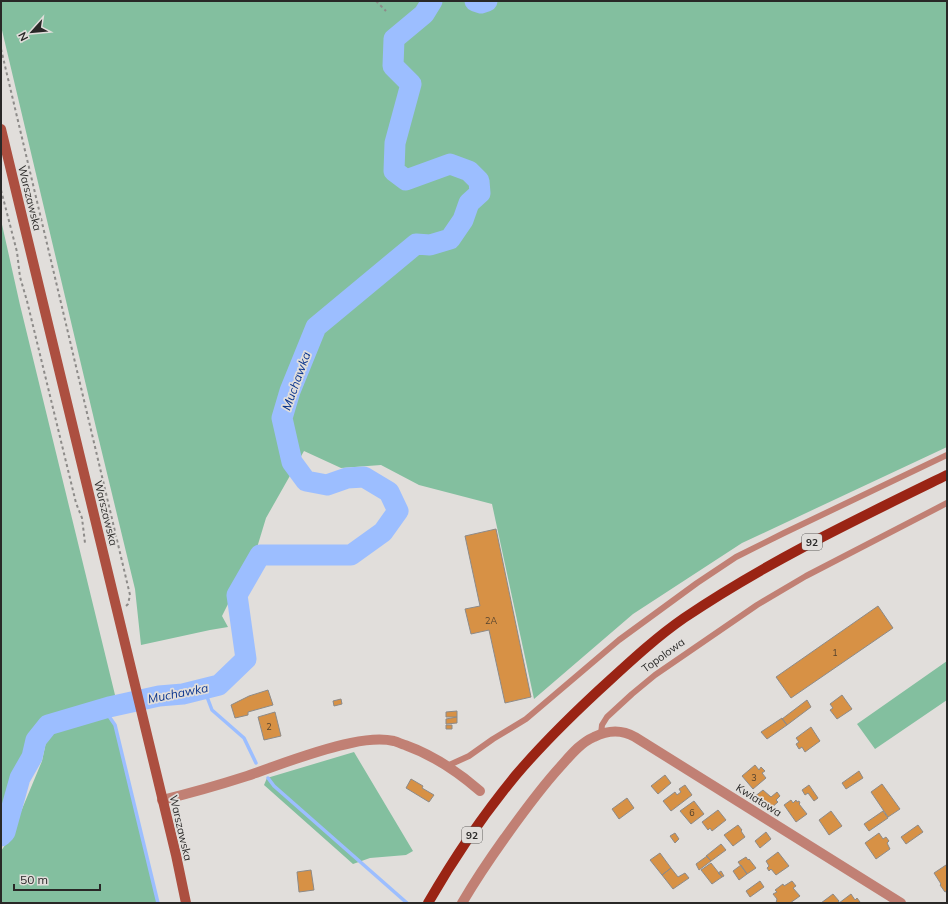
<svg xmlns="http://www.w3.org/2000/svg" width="948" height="904" font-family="Mulish,sans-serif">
	<rect width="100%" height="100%" fill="#e1dedb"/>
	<path fill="#83bf9f" d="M1,1h946v446l-205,96 -109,71 -99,85 -42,-195 -73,-19 -38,-20 -40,3 -37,-17 -38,67 -17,56 -17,22 -10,20 6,11 -18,3 -69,15 -6,-56 -37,-153 -97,-410z
		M1,220l19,85 96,394 -72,23 -10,12 -13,28 -20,60z
		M947,661v39l-72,49 -18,-25z
		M107,713l8,12 43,178h-157v-52l9,-13 32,-77 4,-19 10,-13z
		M354,752l59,99 -7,4 -36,3 -17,6 -89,-79 3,-7z"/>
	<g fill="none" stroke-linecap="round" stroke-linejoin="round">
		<path stroke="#9cbeff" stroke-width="3.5" d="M204,689l8,21 32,28 12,25
			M104,709l11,16 43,178
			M268,778l6,8 133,117"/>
		<path stroke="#9cbeff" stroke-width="21" d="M475,1l6,2 6,-2
			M1,836l4,-4 15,-54 12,-21 4,-17 12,-15 61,-18 50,-11 24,-2 36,-9 27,-26 -9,-64 23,-40h91l32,-23 15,-21 -9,-19 -25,-15 -17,1 -20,7 -21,-4 -14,-19 -10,-44 8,-27 26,-64 100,-83 14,1 20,-6 13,-19 6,-17 11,-10 -1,-12 -10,-10 -19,-7 -44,16 -12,-9 1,-28 16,-59 -18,-18 1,-27 30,-25 8,-13"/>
	</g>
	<path fill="#d79145" stroke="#8d8a88" d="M496,529l35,168 -26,6 -16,-73 -18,4 -6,-25 15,-3 -15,-70z
		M878,606l15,22 -102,70 -15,-21z
		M268,690l5,15 -25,7v3l-13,3 -4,-13 18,-9z
		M842,695l10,14 -15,10 -7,-9 3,-2 -3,-4z
		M341,699l1,5 -8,2 -1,-5z
		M807,700l4,7 -24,18 -5,-6z
		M457,711v6h-11v-5z
		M275,712l6,24 -17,4 -6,-23z
		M457,717v6l-11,1v-5z
		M782,718l5,7 -20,14 -6,-7z
		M446,725h6v4h-6z
		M811,727l9,14 -15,11 -3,-5 -3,2 -3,-5 3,-2 -3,-4z
		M755,765l4,5 2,-3 4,4 -3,2 4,5 -13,11 -11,-13z
		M859,771l4,7 -17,11 -4,-6z
		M665,775l6,8 -13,11 -7,-8z
		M411,779l12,7 -1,2 12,7 -5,7 -23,-14z
		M882,784l18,25 -12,8 -17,-25z
		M685,785l7,10 -21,16 -8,-10 12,-9 2,3 4,-3 -2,-3z
		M809,785l9,13 -4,3 -6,-8 -3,2 -3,-5z
		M763,790l8,7 6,-5 3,4 -4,4 2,2 -8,7 -7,-6 -1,3 -5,-4 2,-2 -5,-3z
		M627,798l7,10 -15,11 -7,-10z
		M791,800l2,3 3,-3 1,2 2,-1 1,2 -1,1 8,10 -11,8 -12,-17z
		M694,801l10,13 -13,10 -11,-13z
		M718,810l8,10 -14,11 -2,-3 -2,2 -6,-8z
		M831,811l11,15 -13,9 -10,-15z
		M883,811l5,7 -19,13 -5,-7z
		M738,825l4,5 -1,1 4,6 -12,9 -9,-11z
		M918,825l5,7 -17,12 -5,-7z
		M766,832l5,7 -11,9 -5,-7z
		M675,833l4,6 -4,4 -5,-7z
		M879,833l4,6 3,-2 3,4 -2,2 3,6 -14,10 -11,-16z
		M721,844l5,6 -15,11 -5,-5z
		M778,852l11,14 -13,9 -5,-6 -2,2 -2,-3 2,-2 -3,-5z
		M660,853l11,15 -9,7 -12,-15z
		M707,856l4,5 -12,9 -3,-6z
		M746,857l2,3 1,-1 7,9 -9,6 -9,-12z
		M711,863l11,14 -10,7 -11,-14z
		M741,865l6,9 -8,6 -6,-9z
		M946,865l1,2v24l-2,1 -5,-7 1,-1 -7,-11z
		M671,868l7,9 7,-4 4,5 -16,11 -11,-14z
		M311,870l3,20 -15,2 -2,-20z
		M721,871l3,5 -2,1 -4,-4z
		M760,881l4,6 -14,10 -4,-6z
		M792,881l4,5 -3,2 7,8 -10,7h-14l1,-4 -4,-5 4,-2 -2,-2 8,-6 1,2z
		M833,894l6,7 -1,2h-17z
		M851,894l4,6 2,-2 3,4 -1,1h-20z"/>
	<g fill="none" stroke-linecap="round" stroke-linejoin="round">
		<path stroke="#8d8b89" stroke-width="2" stroke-dasharray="3 3" stroke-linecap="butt" d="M376,1l10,10
			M1,49l129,546 -2,9 -2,2
			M1,190l16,62 3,25 7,24 49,202 6,15 3,25"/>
		<path stroke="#c18074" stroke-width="6" d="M601,734l1,-9 5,-8 25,-23 23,-19 102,-70 49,-29 141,-73
			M447,766l22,-10 24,-17 33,-20 93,-79 78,-57 39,-26 48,-24 163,-78"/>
		<path stroke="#c18074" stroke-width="10" d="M162,800c29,-7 57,-15 85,-24 35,-12 69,-26 104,-33 14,-3 29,-5 43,-2 4,1 7,3 11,4 28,10 52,26 75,46
			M462,903c13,-22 27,-43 42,-64 18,-25 35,-49 56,-72 10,-11 20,-24 34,-30 14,-7 27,-8 41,0l266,166"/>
		<path stroke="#ac4f40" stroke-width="10" d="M1,129l175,726 10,48"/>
		<path stroke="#9a2414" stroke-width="10" d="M428,903c26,-45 55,-88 88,-128 29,-34 61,-65 94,-95 24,-22 48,-44 74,-62 83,-56 173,-99 263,-143"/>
	</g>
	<g text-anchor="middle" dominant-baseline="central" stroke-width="3.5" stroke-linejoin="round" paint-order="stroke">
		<g font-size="9" fill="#54422e">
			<text x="491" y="620">2A</text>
			<text x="835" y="652">1</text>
			<text x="269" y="726">2</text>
			<text x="754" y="777">3</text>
			<text x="692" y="812">6</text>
		</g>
		<g fill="#e1dedb" stroke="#605f5d" stroke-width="1">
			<rect x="802" y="534" width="20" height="16" rx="3"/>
			<rect x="462" y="827" width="20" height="16" rx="3"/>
		</g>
		<g font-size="10" font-weight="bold" fill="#292827">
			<text x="812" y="542">92</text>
			<text x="472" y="835">92</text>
		</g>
		<g font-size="11" fill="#292827" stroke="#e1dedb">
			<text transform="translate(30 198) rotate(76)">Warszawska</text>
			<text transform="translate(106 513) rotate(76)">Warszawska</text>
			<text transform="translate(663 655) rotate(-36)">Topolowa</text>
			<text transform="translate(759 800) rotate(32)">Kwiatowa</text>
			<text transform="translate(181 828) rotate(77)">Warszawska</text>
		</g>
		<g font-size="12" font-style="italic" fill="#0a358e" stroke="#e1dedb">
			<text transform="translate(296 381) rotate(-70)">Muchawka</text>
			<text transform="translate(178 693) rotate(-11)">Muchawka</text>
		</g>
	</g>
	<rect width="948" height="904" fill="none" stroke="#292827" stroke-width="4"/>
	<g transform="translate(32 32) rotate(243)" stroke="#e1dedb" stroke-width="3" paint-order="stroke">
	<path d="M0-3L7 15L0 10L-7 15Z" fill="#292827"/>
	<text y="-6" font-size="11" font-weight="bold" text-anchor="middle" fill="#292827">N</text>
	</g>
	<path d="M14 884v6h86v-6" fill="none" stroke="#292827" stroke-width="2"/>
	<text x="20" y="884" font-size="12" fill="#292827" stroke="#e1dedb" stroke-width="3" paint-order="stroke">50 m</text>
</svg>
